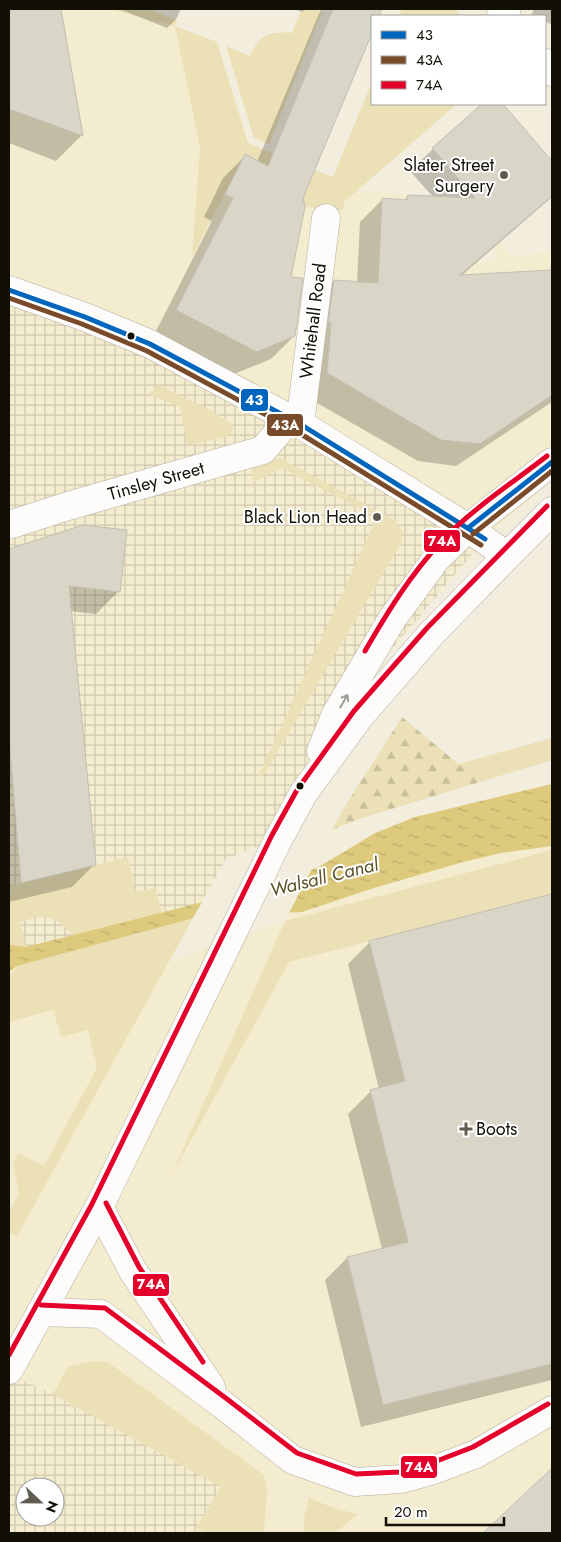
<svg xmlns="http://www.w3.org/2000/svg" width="561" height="1542" font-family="Jost,sans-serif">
	<defs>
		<pattern id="industrial-grid" width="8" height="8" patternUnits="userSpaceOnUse" patternTransform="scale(1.25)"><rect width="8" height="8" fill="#f4eccf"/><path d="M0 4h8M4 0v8" fill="none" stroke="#d0c9b0"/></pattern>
		<pattern id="forest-firs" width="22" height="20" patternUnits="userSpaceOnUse" patternTransform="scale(1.25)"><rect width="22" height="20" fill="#ebe0b6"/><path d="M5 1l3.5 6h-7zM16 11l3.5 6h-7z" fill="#c8bf9b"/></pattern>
		<pattern id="water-ripples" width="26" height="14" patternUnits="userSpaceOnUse" patternTransform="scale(1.25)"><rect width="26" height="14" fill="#deca7d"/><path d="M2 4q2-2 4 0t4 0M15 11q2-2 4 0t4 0" fill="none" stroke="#bdac6b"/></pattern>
	</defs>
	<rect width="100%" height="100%" fill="#f2eddc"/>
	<path fill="#f4eccf" d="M9,9h101l65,16 25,122 -7,110 52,-103 99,48 12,-11 111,7 -3,62 31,2 2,-24 13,19 42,-6v229l-67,59 -476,-249z
		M552,819v714h-346l-197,-159v-416l189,-49 -28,52 115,-40 20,-37z"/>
	<path fill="url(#industrial-grid)" fill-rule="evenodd" d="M9,290l76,27 400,222 -100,118 -106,181 -53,21 -28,50 -189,49z
		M9,1374l44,20 169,93 -25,41 9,5h-197zM25,1487h30v30h-30z"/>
	<path fill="#ebe0b6" d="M110,9h40l27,11 -2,6 42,16 31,101 85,34 39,-95v22h85l-113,98 -1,8 -38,-3 -3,-16 -12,-14 -45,-23 -53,104 8,-111 -25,-121z
		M302,9h13l7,3 -53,132 -15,-6 -28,-92 24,10c9,-21 20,-25 42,-23z
		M402,9h53l6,7h-62z
		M158,385l52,25 22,14 1,5 -4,7 -42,9 -7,-38 -31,-13z
		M280,458l116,63 6,10 -1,12 -138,233 -5,1 119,-260 -96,-49 -28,15 -1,-18z
		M552,738v22l-72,22 -22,-18z
		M552,850v44l-263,68 -119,216 115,-257z
		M128,857l7,35 20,-4 7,24 -89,23c-18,-20 -28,-22 -53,-13l6,25 -17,-2v-59z
		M193,918l-176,318 -8,-4v-20l10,-19 -6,-30 5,-10 26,13 53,-98 -9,-38 -27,7 -8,-27 -44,12v-44l8,-12z
		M94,1361l14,1 156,113 3,13 -3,45h-58l-10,-5 25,-41 -168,-93 15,-27z
		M309,1498l25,10 24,6 -23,19h-31v-16z"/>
	<path fill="url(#forest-firs)" d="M402,717l78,65 -118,36 -30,12 10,-19z"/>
	<path fill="url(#water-ripples)" d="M552,784v62l-51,7 -38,9 -89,26 -72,24 -101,4 -184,50 -8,6v-27l17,2 173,-44 118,-35 58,-35 40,-16z"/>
	<path fill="#f2eddc" d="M313,867l-25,48 -87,3 -10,3 13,-22z"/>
	<path fill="#0003" d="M9,9h50l22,127 -25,25 -47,-18z
		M119,9h62l-5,10 -9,9z
		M294,9h12l-4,3z
		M321,9h60l-3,7h-6v14l-70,168 -12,80 4,58 -23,23 -37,15 -79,-41 57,-112 -8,-4 19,-39 22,-22 12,6z
		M534,9h18v16l-7,-4v-5h-14z
		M484,104h17l51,58v35l-91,79 91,-5v131l-96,64 -38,-5 -113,-65 7,-92 22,-23 23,2 3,-61 23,-23 21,2 4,-5 25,1 -23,-26 23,-22z
		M82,526l37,65 -23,23 -26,-3 25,253 -23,23 -63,15v-352z
		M552,895v485l-191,47 -36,-147 22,-22 35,-9 -34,-135 23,-23 8,-2 -31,-125 22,-22z
		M552,1470v63h-68z"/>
	<path fill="#d9d6c8" stroke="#c2beb1" d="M9,9h52l22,127 -74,-27z
		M333,9h49l-3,7h-7v17l-69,165 2,9 -14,70 12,1 -8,58 -38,16 -81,-42 57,-112 -8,-4 20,-40 23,12z
		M482,104h21l49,57v35l-92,79 92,-5v125l-72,49 -39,-4 -114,-67 4,-51 -3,1 6,-43 44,3 4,-85 25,2 1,-5 67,3 -43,-50z
		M83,525l44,5 -7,62 -51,-6 27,279 -75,18 -12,-146v-188z
		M552,894v470l-169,41 -36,-148 61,-15 -38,-152 35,-9 -36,-140z
		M552,1468v65h-69z"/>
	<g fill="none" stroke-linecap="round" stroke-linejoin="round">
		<g stroke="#b2aea1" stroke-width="29">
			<path id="street" d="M501,9l6,7
				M545,63l7,9
				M300,424l26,-206
				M9,525l59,-19 195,-56 27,-32
				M99,1207l34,64 78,116
				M41,1312l60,2 122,91 70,55 62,22 46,-3 30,-8 45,-17 76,-44"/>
		</g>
		<g stroke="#b2aea1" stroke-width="29">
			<path id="secondary" d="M9,290l76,27 65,27 150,80 168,104 39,28
				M321,751l15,-37 56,-95 44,-60 32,-31 84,-66
				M9,1370l90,-163 180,-369 24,-44 57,-78 72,-83 75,-77 45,-45"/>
		</g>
		<use href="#street" stroke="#fdfcfa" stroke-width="28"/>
		<use href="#secondary" stroke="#fdfcfa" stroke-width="28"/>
		<g stroke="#fff" stroke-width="9">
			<path id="bus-1" d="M9,290l76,27 65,27 150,80 185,115
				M468,528l84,-66"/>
		</g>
		<g stroke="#fff" stroke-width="9">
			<path id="bus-2" d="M9,298l73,26 65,27 149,80 185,114
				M473,534l79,-63"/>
		</g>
		<g stroke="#fff" stroke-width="9">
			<path id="bus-3" d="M365,651c22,-38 45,-76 76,-109 31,-33 70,-58 106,-86
				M106,1203l33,64 64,95
				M41,1305l64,3 122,91 70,54 59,21 44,-2 29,-8 44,-17 75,-43
				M9,1355l83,-151 180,-369 25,-45 57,-79 73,-83 120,-122"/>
		</g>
		<use href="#bus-1" stroke="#0065bd" stroke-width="5"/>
		<use href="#bus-2" stroke="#7a4b2a" stroke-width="5"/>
		<use href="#bus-3" stroke="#e4002b" stroke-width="5"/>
	</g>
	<defs><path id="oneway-shaft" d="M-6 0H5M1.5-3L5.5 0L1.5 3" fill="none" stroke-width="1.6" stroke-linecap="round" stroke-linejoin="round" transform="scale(1.25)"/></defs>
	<use stroke="#9f9d98" href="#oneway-shaft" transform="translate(344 701) rotate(-60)"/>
	<g fill="#605d50" stroke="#fff" stroke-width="2">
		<circle cx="504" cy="175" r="5"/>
		<circle cx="377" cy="517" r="5"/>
		<path d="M463.5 1121.5h5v5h5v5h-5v5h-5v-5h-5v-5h5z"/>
	</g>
	<g fill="#120f05" stroke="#fff" stroke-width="2">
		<circle cx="131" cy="336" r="4.5"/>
		<circle cx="300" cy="786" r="4.5"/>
	</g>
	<g text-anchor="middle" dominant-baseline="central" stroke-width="4" stroke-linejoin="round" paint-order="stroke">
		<g font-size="18" fill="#120f05" stroke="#fff" text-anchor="end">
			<text x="494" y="165">Slater Street<tspan x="494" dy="21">Surgery</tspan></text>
			<text x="367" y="517">Black Lion Head</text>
			<text x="476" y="1129" text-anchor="start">Boots</text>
		</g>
		<g font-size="18" fill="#120f05" stroke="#fff">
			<text transform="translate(313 321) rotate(-83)">Whitehall Road</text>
			<text transform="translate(156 481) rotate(-16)">Tinsley Street</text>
		</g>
		<g font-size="19" font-style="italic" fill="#5d5227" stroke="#fff">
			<text transform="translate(324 877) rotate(-14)">Walsall Canal</text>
		</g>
	</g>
	<g stroke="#fff" stroke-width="2">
		<rect x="240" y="388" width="29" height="24" rx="5" fill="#0065bd"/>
		<rect x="266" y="413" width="38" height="24" rx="5" fill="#7a4b2a"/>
		<rect x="423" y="529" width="38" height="24" rx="5" fill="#e4002b"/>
		<rect x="132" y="1273" width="38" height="24" rx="5" fill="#e4002b"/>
		<rect x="400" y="1455" width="38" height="24" rx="5" fill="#e4002b"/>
	</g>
	<g font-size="14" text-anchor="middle" font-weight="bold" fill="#fff">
		<text x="254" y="405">43</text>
		<text x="285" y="430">43A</text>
		<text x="442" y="546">74A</text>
		<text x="151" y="1289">74A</text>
		<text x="419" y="1472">74A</text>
	</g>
	<rect width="561" height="1542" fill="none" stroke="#120f05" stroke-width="20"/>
	<rect x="371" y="15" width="175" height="90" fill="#ffffff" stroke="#a09f9b"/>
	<rect x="381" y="31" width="25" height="8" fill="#0065bd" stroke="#a09f9b"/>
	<text x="416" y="40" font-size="15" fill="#120f05">43</text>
	<rect x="381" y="56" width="25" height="8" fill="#7a4b2a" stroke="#a09f9b"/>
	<text x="416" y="65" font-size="15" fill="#120f05">43A</text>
	<rect x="381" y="81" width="25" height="8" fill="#e4002b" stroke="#a09f9b"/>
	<text x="416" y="90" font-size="15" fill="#120f05">74A</text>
	<g transform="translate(40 1502) rotate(112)"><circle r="24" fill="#ffffff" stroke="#a09f9b"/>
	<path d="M0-4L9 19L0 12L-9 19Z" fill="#605d50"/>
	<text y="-8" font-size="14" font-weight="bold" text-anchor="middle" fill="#120f05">N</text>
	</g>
	<path d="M386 1517v8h118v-8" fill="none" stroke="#120f05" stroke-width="2.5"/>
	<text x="394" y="1517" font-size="15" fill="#120f05" stroke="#ffffff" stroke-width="4" paint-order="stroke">20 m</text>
</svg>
